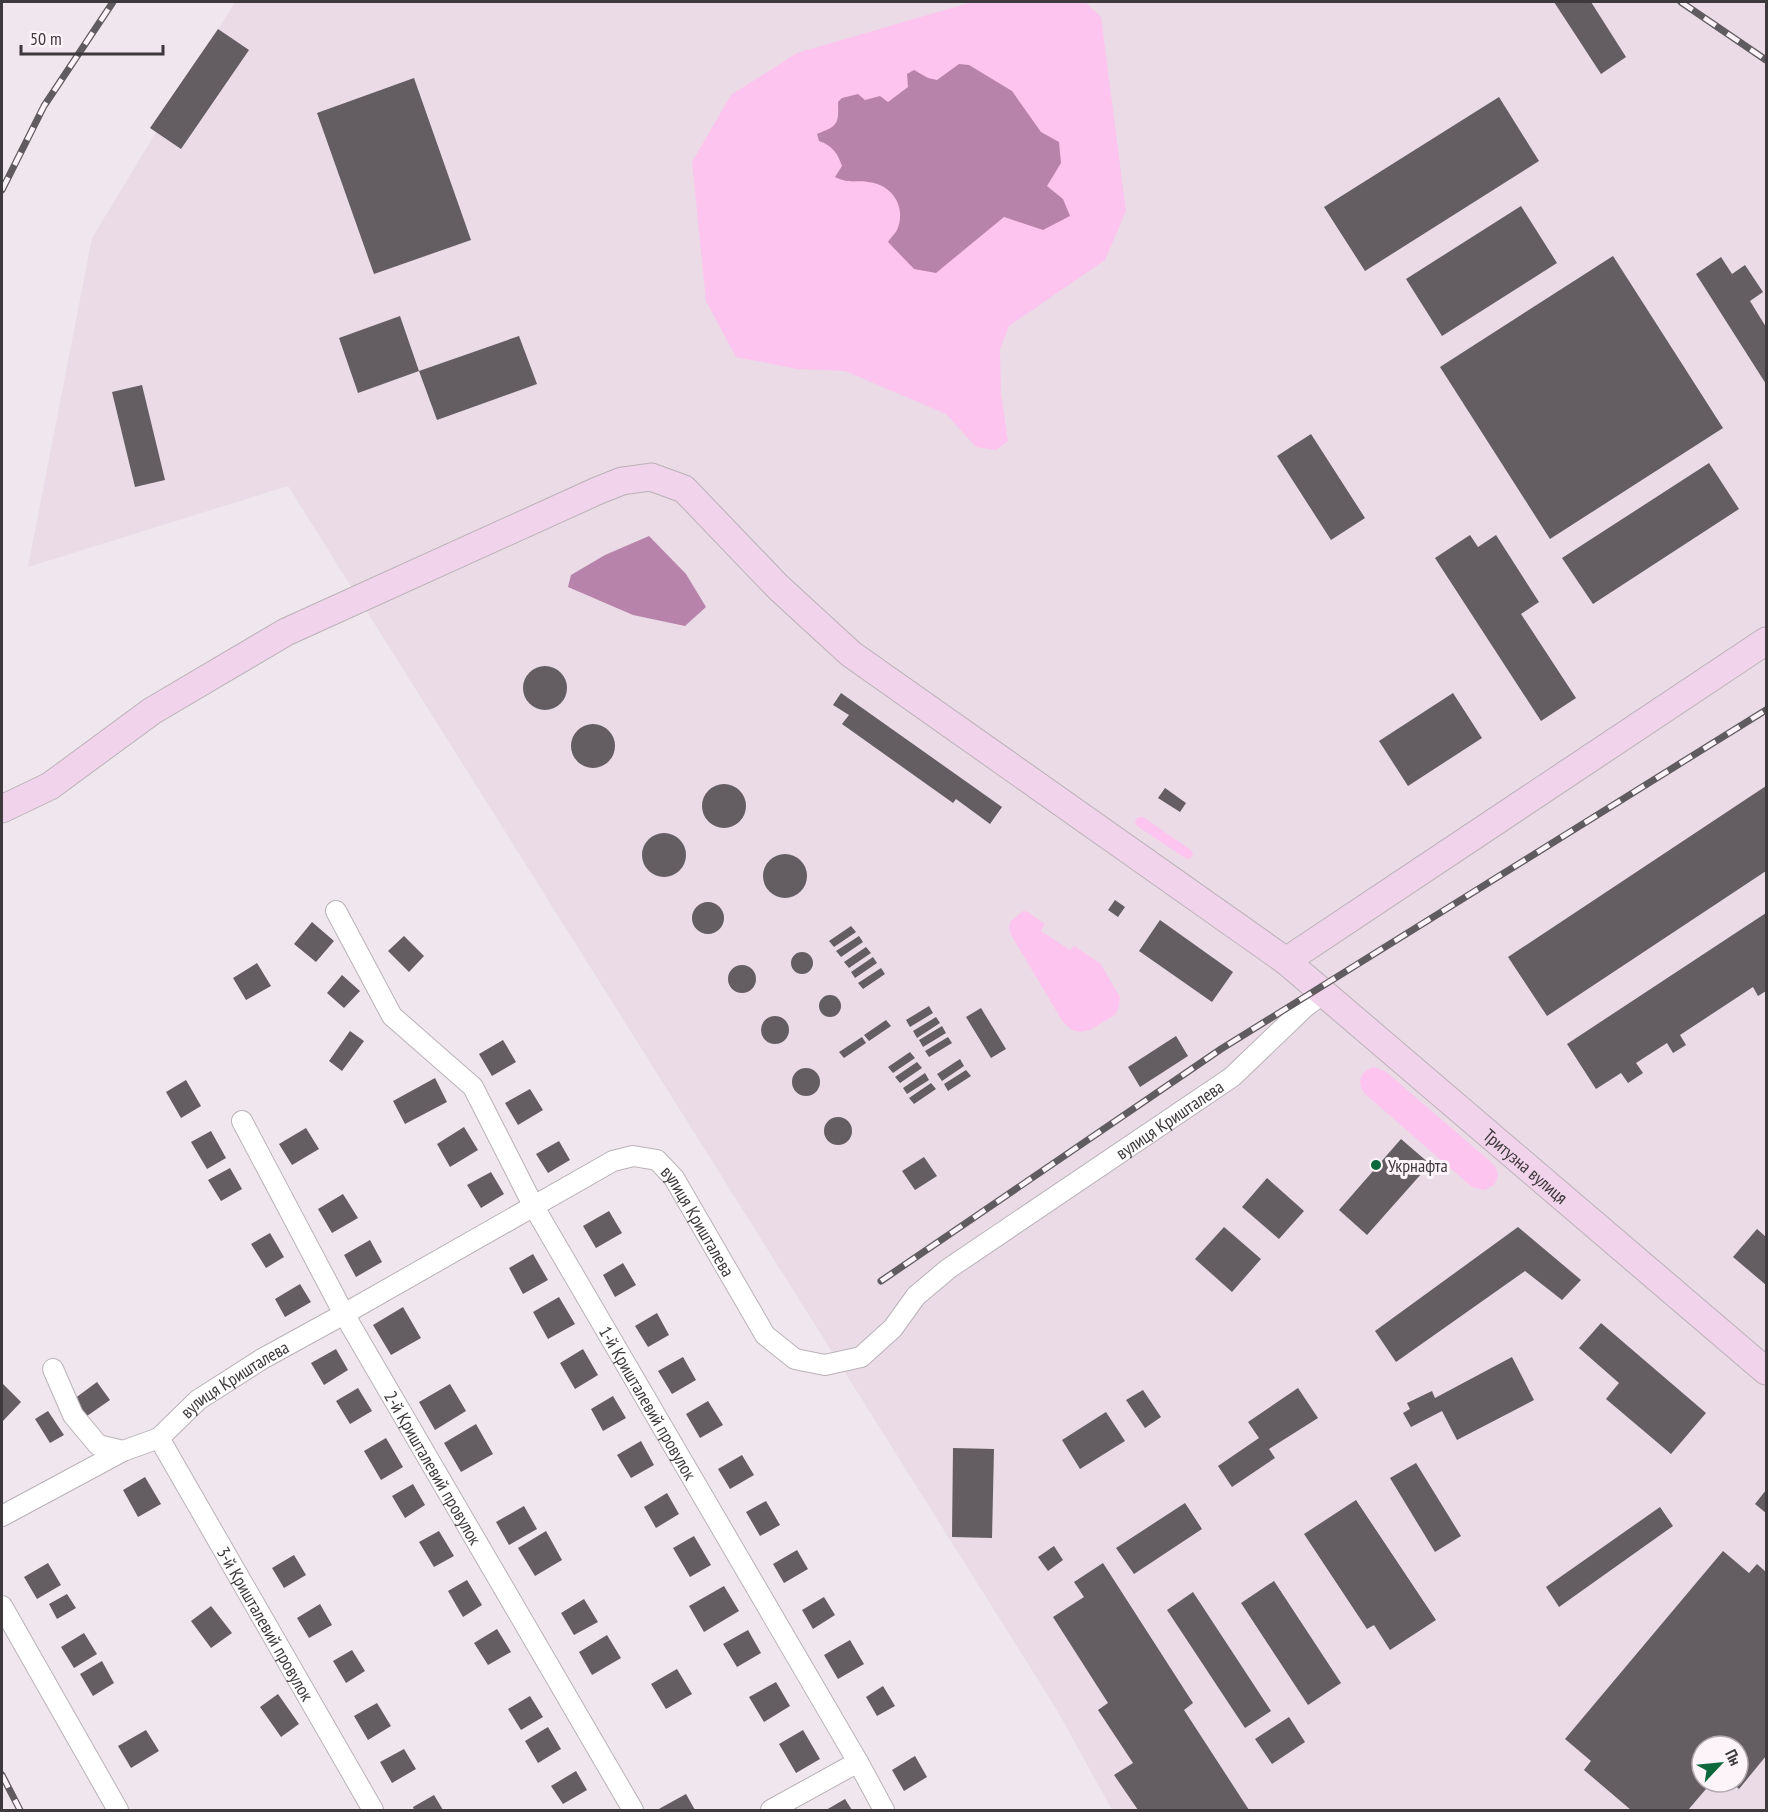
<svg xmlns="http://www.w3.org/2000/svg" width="1768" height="1812" font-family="'PT Sans Narrow',sans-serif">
	<rect width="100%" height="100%" fill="#efe7ed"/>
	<path fill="#eadbe6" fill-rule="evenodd" d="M235,2h1531v1808h-654l-55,-100 -769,-1224 -260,81 64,-329zM1702,1746h36v36h-36z"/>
	<path fill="#fdc4ef" d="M972,2h113l16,15 25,194 -21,49 -96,66 -9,23 1,44 7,48 -12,9 -20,-3 -30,-33 -101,-43 -48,-2 -61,-12 -30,-56 -14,-139 39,-67 66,-42z
		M1139,817h4l48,33 2,3 -1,4 -3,2 -4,-1 -48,-32 -2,-4 1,-3z
		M1023,911l5,1 17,12 -4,7 29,19 4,-4 26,17 20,34 -1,10 -4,8 -25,15 -10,2 -8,-2 -9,-8 -52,-87 -2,-8 2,-6z
		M1374,1067l11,4 107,92c7,7 7,14 2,22l-10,5 -12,-3 -107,-93c-9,-11 -5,-23 9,-27z"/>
	<path fill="#b883ab" d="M959,64l10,1 43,26 29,41 18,10 2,21 -14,23 16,13 7,17 -27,14 -39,-13 -68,56 -22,-4 -26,-27c2,-4 7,-8 9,-12 10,-23 -5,-46 -29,-48 -14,-2 -19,2 -33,-5l7,-11c-4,-12 -10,-21 -23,-25l-2,-7c20,-8 22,-9 21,-32l4,-4 16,-4 7,6 15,-4 8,6 20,-15 -1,-13 7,-4 14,8 9,2z
		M649,536l37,38 20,33 -21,19 -52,-11 -65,-28 3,-12 34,-20z"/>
	<path fill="#645d62" d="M1554,2h37l35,55 -25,17z
		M218,29l31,21 -68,99 -31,-21z
		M414,78l57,162 -97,34 -57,-161z
		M1499,97l40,64 -174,110 -41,-64z
		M1521,206l36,57 -115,73 -36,-57z
		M1613,256l110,172 -173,111 -110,-172z
		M1721,257l11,17 13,-9 18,27 -13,9 16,26v57l-70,-110z
		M400,316l19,55 100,-35 18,48 -100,36 -18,-49 -61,22 -19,-55z
		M142,385l23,95 -30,7 -23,-95z
		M1311,434l54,84 -34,22 -54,-84z
		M1709,463l30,46 -146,95 -31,-46z
		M1470,535l8,12 18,-12 43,67 -18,12 55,84 -35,23 -106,-163z
		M523 688a22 22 0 1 1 44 0a22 22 0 1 1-44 0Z
		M841,693l161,114 -12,17 -34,-25 -3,4 -111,-79 7,-9 -16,-10z
		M1453,693l29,45 -74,48 -29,-45z
		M571 746a22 22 0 1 1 44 0a22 22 0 1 1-44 0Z
		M702 806a22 22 0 1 1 44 0a22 22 0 1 1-44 0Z
		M1766,786v85l-219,145 -39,-59z
		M1165,788l21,15 -6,9 -22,-14z
		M642 855a22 22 0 1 1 44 0a22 22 0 1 1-44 0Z
		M763 876a22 22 0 1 1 44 0a22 22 0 1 1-44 0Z
		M1115,900l10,7 -7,10 -10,-7z
		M692 918a16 16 0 1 1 32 0a16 16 0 1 1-32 0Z
		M1766,913v78l-8,5 -5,-9 -73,48 6,10 -13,8 -6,-10 -31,20 7,10 -15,10 -7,-10 -25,16 -29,-45z
		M1160,920l73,52 -21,30 -73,-51z
		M312,922l22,19 -18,21 -22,-18z
		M851,926l5,6 -22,15 -5,-6z
		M404,936l20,20 -15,16 -21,-21z
		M859,936l4,6 -22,15 -5,-6z
		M866,947l5,6 -22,15 -5,-6z
		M791 963a11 11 0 1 1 22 0a11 11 0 1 1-22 0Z
		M873,957l4,6 -22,15 -4,-6z
		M257,963l14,23 -25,14 -13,-22z
		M728 979a14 14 0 1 1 28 0a14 14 0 1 1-28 0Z
		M881,968l4,6 -22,15 -5,-6z
		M342,975l18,16 -16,17 -17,-15z
		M819 1006a11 11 0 1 1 22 0a11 11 0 1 1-22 0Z
		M929,1006l4,7 -23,14 -4,-7z
		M981,1008l25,41 -15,9 -25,-41z
		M761 1030a14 14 0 1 1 28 0a14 14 0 1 1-28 0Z
		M936,1017l4,6 -23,15 -4,-7z
		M886,1020l5,6 -22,15 -5,-6z
		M942,1026l4,7 -23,14 -4,-7z
		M350,1031l14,10 -22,30 -13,-10z
		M1176,1036l12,20 -48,31 -12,-20z
		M862,1037l4,6 -22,15 -5,-6z
		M948,1037l4,6 -23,14 -4,-6z
		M503,1040l13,22 -24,14 -13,-22z
		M910,1052l5,6 -22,15 -5,-6z
		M960,1059l4,7 -22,15 -5,-7z
		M917,1062l5,6 -22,15 -5,-6z
		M792 1082a14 14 0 1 1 28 0a14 14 0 1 1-28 0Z
		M966,1070l5,6 -23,15 -4,-7z
		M925,1073l4,7 -22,14 -4,-6z
		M435,1078l12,24 -42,22 -12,-23z
		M186,1080l15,26 -20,12 -15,-26z
		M931,1083l5,6 -22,15 -5,-6z
		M530,1089l13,21 -25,15 -13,-22z
		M824 1131a14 14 0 1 1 28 0a14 14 0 1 1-28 0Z
		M464,1127l14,23 -28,17 -13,-23z
		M306,1128l13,21 -27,16 -13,-21z
		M211,1131l15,27 -19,11 -16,-27z
		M1401,1139l29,25 -63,71 -28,-25z
		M559,1141l11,19 -22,13 -12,-19z
		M924,1157l13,19 -22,14 -13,-19z
		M230,1168l12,21 -21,12 -13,-21z
		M491,1172l13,22 -23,14 -14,-23z
		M1267,1178l37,33 -25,28 -37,-32z
		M343,1194l15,24 -26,15 -14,-24z
		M609,1211l13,22 -26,15 -13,-22z
		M1224,1227l37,32 -29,33 -37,-33z
		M1518,1227l63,53 -19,20 -37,-29 -129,91 -21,-31z
		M1757,1229l9,8v48l-33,-28z
		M270,1233l14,24 -18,11 -15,-24z
		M370,1240l12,22 -26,15 -12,-22z
		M533,1254l15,26 -25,14 -14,-26z
		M623,1263l13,22 -21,12 -12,-22z
		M300,1284l11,18 -26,15 -10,-18z
		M559,1297l16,27 -27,15 -15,-27z
		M403,1307l18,31 -30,17 -18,-30z
		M657,1313l12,22 -21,12 -13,-21z
		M1601,1323l105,90 -35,41 -65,-55 13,-16 -40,-35z
		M336,1349l12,21 -24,15 -13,-22z
		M583,1349l15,26 -23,14 -15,-26z
		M683,1357l13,23 -24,14 -14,-23z
		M1512,1357l22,43 -77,40 -15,-29 -31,16 -8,-14 7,-4 -3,-6 25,-12 3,7z
		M97,1382l13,18 -23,16 -13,-17z
		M3,1384l18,18 -19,20v-36z
		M450,1384l16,27 -31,19 -16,-28z
		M358,1388l14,23 -22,13 -14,-23z
		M1298,1388l20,30 -49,31 6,9 -43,29 -14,-21 41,-28 -11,-16z
		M1143,1390l18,27 -16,11 -19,-28z
		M613,1396l13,22 -23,13 -12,-22z
		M708,1401l15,24 -23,13 -14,-24z
		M48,1411l16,24 -14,8 -15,-24z
		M1106,1412l19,29 -45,28 -18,-29z
		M476,1424l17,30 -32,18 -17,-29z
		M386,1438l17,29 -22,13 -17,-29z
		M641,1441l13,24 -23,13 -14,-23z
		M953,1448l41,1 -2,89 -40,-1z
		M742,1455l12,20 -24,14 -12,-20z
		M1416,1463l45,73 -26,16 -45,-74z
		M145,1477l16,27 -23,13 -15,-27z
		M413,1484l12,21 -20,13 -13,-22z
		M1766,1490v23l-11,-9z
		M667,1493l12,21 -23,14 -12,-21z
		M1356,1500l80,120 -46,30 -16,-25 -7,4 -63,-95z
		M766,1501l14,24 -20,11 -14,-24z
		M1185,1503l17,26 -68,45 -18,-26z
		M524,1506l13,23 -28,16 -13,-23z
		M1660,1507l13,19 -114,81 -13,-20z
		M439,1531l15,25 -20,11 -15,-25z
		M546,1531l16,29 -27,16 -17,-28z
		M694,1536l17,29 -21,12 -17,-29z
		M1054,1546l9,14 -15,11 -10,-14z
		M797,1550l11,19 -24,14 -11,-19z
		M1723,1551l26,22 8,-9 9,8v184l-27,33 -8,-7h7v-36h-36v36h10l-24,28h-57l-47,-40 7,-9 -26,-22z
		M294,1555l12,20 -22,13 -12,-20z
		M48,1563l13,22 -24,14 -13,-22z
		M1103,1563l90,140 -9,7 65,100h-111l-24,-35 19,-12 -35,-53 10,-7 -55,-86 31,-20 -10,-15z
		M467,1580l15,25 -19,12 -15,-26z
		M1274,1581l67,102 -33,22 -67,-102z
		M724,1586l15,25 -35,21 -15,-26z
		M1193,1592l78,119 -26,17 -78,-118z
		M67,1594l9,14 -19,11 -8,-15z
		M824,1597l11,18 -22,14 -11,-19z
		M584,1599l14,23 -24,13 -13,-22z
		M320,1604l12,21 -23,13 -12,-20z
		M211,1606l21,27 -21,15 -20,-27z
		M497,1629l14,23 -23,13 -14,-22z
		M748,1630l13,23 -24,14 -14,-23z
		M84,1633l13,21 -23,14 -13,-21z
		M607,1635l14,23 -29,17 -13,-23z
		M850,1640l14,24 -26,15 -14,-24z
		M352,1650l13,21 -19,12 -13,-22z
		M102,1661l12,22 -21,13 -13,-22z
		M677,1669l15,25 -26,15 -15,-25z
		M776,1682l14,24 -26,16 -15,-25z
		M883,1686l12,20 -18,10 -11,-19z
		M278,1694l21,30 -18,13 -21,-30z
		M530,1696l13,21 -22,13 -13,-21z
		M377,1703l14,23 -23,14 -14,-24z
		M1289,1717l16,25 -33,22 -17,-25z
		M548,1727l13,22 -23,14 -13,-22z
		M146,1730l13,21 -28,17 -13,-22z
		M803,1730l17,29 -24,14 -17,-29z
		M404,1749l12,20 -24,14 -12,-21z
		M915,1756l12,21 -23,14 -12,-21z
		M576,1771l11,19 -24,14 -12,-18z
		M686,1794l9,16h-38z
		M434,1795l9,15h-29l-1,-3z
		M845,1799l7,11h-26z"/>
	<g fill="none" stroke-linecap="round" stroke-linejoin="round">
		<g stroke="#b9b2b7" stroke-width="22">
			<g id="street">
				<path id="s1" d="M336,911l56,105 81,71 61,120 324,555 26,48"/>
				<path id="s2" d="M242,1121l102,193 289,496"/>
				<path d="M53,1369l20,46 25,30 25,6"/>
				<path id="s3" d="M159,1438l214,372"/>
				<path id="s4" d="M2,1516l121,-65 36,-13 39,-38 64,-41 82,-45 269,-153 20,-5 24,4 17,18 91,157 30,24 30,6 36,-8 32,-29 23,-32 32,-27 284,-192 73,-70 19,-14"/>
				<path d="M2,1606l116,204"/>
				<path d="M771,1810l87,-48"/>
			</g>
		</g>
		<g stroke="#b9b2b7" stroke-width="29">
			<g id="secondary">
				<path id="s5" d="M2,809l48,-23 102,-75 134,-79 311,-141 25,-10 29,-4 33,12 94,98 73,67 435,307 480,410"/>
				<path d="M1286,961l480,-320"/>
			</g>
		</g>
		<use href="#street" stroke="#fff" stroke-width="20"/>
		<use href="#secondary" stroke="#f1d3eb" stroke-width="27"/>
		<g stroke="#605b5e" stroke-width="7">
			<path id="rail" d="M1681,2l85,58
				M2,190l42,-84 69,-104
				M881,1281l340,-232 545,-339
				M2,1775l18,35"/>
		</g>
		<use href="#rail" stroke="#fdf4fa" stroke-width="4.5" stroke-dasharray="14" stroke-linecap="butt"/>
	</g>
	<circle fill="#0b683c" stroke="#fdf4fa" stroke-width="2" cx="1376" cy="1165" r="6"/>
	<g text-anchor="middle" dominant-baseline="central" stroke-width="6" stroke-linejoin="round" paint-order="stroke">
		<g font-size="18" fill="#3d393c" stroke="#fdf4fa">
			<text stroke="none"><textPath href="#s4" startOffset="1458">вулиця Кришталева</textPath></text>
			<text stroke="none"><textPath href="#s5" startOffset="1851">Тритузна вулиця</textPath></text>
			<text stroke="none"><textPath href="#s4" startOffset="828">вулиця Кришталева</textPath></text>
			<text stroke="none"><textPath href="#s4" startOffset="272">вулиця Кришталева</textPath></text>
			<text stroke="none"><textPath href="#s1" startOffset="588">1-й Кришталевий провулок</textPath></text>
			<text stroke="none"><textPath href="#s2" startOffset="396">2-й Кришталевий провулок</textPath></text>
			<text stroke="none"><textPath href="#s3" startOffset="214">3-й Кришталевий провулок</textPath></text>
		</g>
		<g font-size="18" fill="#3d393c" stroke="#fdf4fa" text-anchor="start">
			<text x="1388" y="1165">Укрнафта</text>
		</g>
	</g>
	<rect width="1768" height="1812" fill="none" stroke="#3d393c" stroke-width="6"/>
	<g transform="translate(1720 1764) rotate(64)"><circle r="28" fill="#fdf4fa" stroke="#b0a9ae" stroke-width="1.5"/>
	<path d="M0-4.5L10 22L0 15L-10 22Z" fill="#0b683c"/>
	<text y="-9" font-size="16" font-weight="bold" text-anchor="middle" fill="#3d393c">Пн</text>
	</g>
	<path d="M21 45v9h142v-9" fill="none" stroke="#3d393c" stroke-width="3"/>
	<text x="30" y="45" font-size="18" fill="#3d393c" stroke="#fdf4fa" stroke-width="4.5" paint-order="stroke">50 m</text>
</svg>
